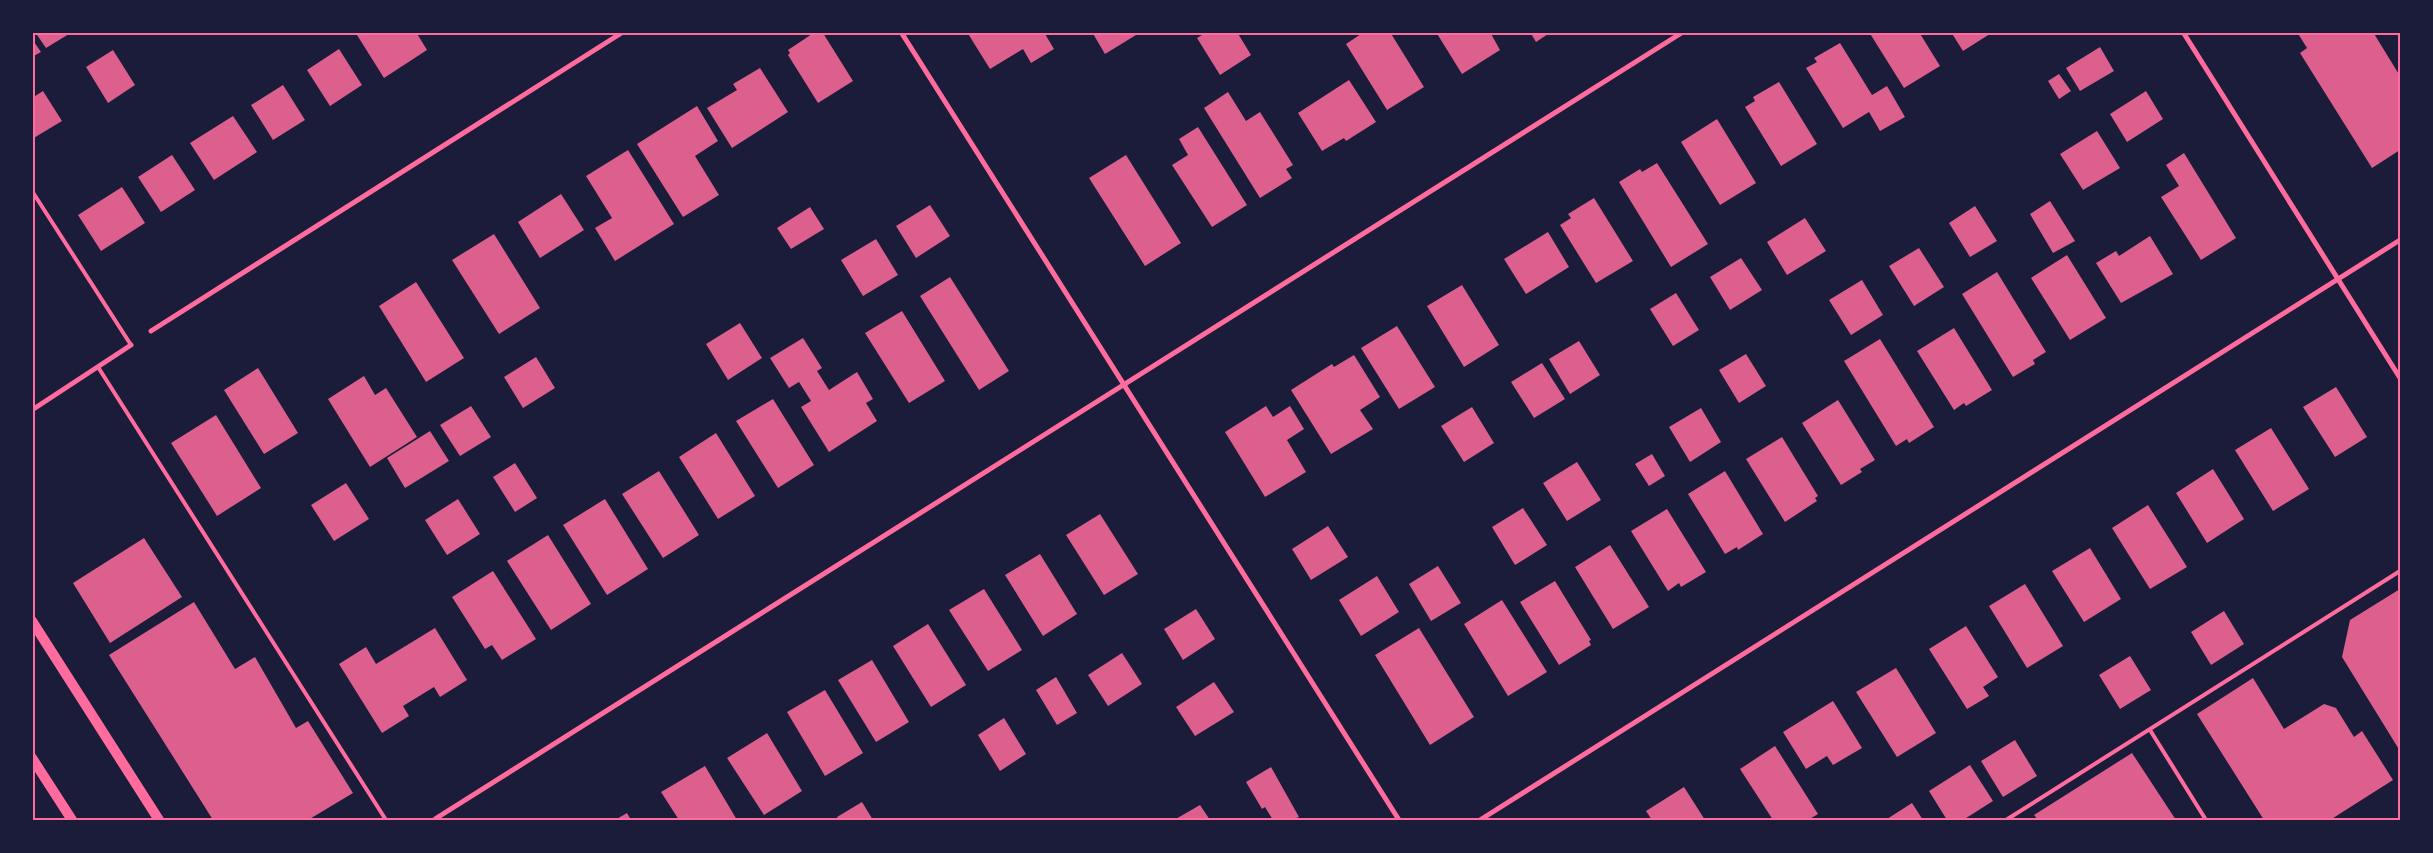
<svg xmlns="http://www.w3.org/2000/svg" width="2433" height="853" font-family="Commissioner,sans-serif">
	<rect width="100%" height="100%" fill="#1b1b3a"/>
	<path fill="#dd5f8e" d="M35,32h34v2l-23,14z
		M361,32h55l11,18 -43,28 -27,-43z
		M815,32l8,1 30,48 -35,22 -30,-48 2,-2 -2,-3z
		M967,32h81l-3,2 9,15 -23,14 -8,-14 -33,20z
		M1092,32h42l2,3 -31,19z
		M1207,32h30l14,23 -31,20 -23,-37z
		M1364,32h26l34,55 -37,23 -41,-66z
		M1436,32h54l10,18 -38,24z
		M1530,32h21l-15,10z
		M1869,32h50l21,34 -36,22z
		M1951,32h42l-30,19z
		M2297,32h76l27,44v74l-28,18 -72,-115 7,-5z
		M32,39l9,13 -9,5z
		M1840,43l32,52 15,-9 18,31 -25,14 -11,-19 -26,16 -37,-60 11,-6 -3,-4z
		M2100,47l14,24 -34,20 -14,-23z
		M339,49l23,36 -32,21 -23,-36z
		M113,50l22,35 -27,18 -22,-36z
		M760,68l28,44 -56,36 -25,-40 30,-18 -4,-6z
		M2059,74l12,17 -12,8 -11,-18z
		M1349,80l27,42 -30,19 -2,-3 -22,13 -24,-38z
		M1779,82l38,62 -36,22 -36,-59 10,-6 -2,-4z
		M283,85l22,35 -32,20 -22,-35z
		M43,91l19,30 -30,18v-41z
		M2146,91l17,28 -36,23 -17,-28z
		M1228,92l18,29 14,-9 33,53 -7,4 6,9 -32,20 -56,-90z
		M697,106l21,35 -23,15 24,39 -36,22 -46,-73z
		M233,116l24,36 -43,28 -24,-37z
		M1717,119l39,64 -36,22 -39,-63z
		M1198,127l49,78 -35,22 -40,-62 16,-10 -9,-16z
		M2097,131l23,37 -37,22 -23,-36z
		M628,150l46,74 -59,37 -20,-33 17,-10 -26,-42z
		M2184,153l52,85 -35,22 -40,-63 18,-11 -13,-21z
		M172,155l23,35 -34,22 -23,-35z
		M1126,155l55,88 -36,23 -56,-88z
		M1657,163l51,81 -37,23 -52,-85 21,-13 2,3z
		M122,187l23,36 -44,28 -23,-36z
		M561,194l23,36 -44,28 -22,-36z
		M1594,198l39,63 -37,22 -36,-58 11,-7 -3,-4z
		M2050,201l25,40 -22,12 -23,-39z
		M930,205l20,31 -34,22 -20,-32z
		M1975,206l22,35 -27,16 -21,-34z
		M810,207l14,22 -33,20 -14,-21z
		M1805,218l21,33 -39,24 -20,-33z
		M1548,232l21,35 -43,27 -22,-35z
		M494,234l46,74 -41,26 -47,-74z
		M2150,236l23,38 -52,29 -25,-40 20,-12 3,5z
		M876,239l22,36 -35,21 -22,-36z
		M1919,248l25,39 -30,19 -25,-40z
		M2067,255l39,63 -36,22 -39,-62z
		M1741,258l21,32 -32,20 -20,-33z
		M1997,272l49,80 -13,8 2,4 -22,13 -51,-83z
		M950,277l59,94 -30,19 -59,-94z
		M1862,280l21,35 -32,20 -22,-35z
		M416,282l48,76 -38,24 -47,-76z
		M1462,285l37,60 -35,22 -37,-61z
		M1676,293l23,37 -26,16 -23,-37z
		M902,311l43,70 -36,22 -44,-70z
		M740,323l22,35 -34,22 -22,-36z
		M1397,326l38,61 -36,22 -38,-61z
		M1954,328l38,62 -26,16 -2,-3 -10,7 -37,-59z
		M803,338l19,30 -5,3 12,19 28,-18 16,27 -7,4 11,18 -48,31 -28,-45 10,-6 -12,-19 -10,6 -19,-30z
		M1880,339l54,88 -25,16 -2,-4 -11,7 -52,-85z
		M1579,341l21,34 -30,19 -21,-35z
		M1746,354l20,32 -27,17 -20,-33z
		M1354,355l26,42 -20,13 13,19 -42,25 -40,-64 41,-26 2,3z
		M536,357l19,31 -32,20 -19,-31z
		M1542,363l23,36 -31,19 -23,-36z
		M258,368l40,65 -34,21 -40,-64z
		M364,376l11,19 11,-7 31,49 -47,30 -42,-68z
		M2336,387l31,50 -32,20 -32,-50z
		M773,399l41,66 -36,23 -42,-67z
		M1838,400l37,60 -15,9 2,3 -21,13 -39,-62z
		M471,406l20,31 -31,19 -20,-31z
		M1266,406l7,11 17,-11 14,23 -17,11 19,32 -41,25 -40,-65z
		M1472,407l22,36 -30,19 -23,-36z
		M1701,408l20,34 -31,20 -21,-35z
		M216,415l45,73 -44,28 -46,-73z
		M2271,428l38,61 -36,22 -38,-61z
		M430,431l19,30 -44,27 -18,-30z
		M716,433l39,63 -37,23 -39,-62z
		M1782,437l36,59 -3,2 2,3 -32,21 -39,-63z
		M1652,454l13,22 -16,10 -14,-22z
		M1577,462l24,38 -34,21 -24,-38z
		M515,463l22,35 -22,14 -22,-35z
		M2213,469l31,50 -37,24 -31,-50z
		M659,471l40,64 -36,23 -41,-64z
		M1725,471l38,63 -25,16 -1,-3 -12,7 -37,-60z
		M346,483l23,36 -35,22 -23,-36z
		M458,499l22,35 -33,21 -22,-35z
		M605,499l43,70 -41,26 -44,-70z
		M2148,505l39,62 -37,22 -38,-61z
		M1523,508l24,37 -32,20 -23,-38z
		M1667,509l39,63 -25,15 -2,-4 -11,8 -37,-60z
		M1100,514l38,60 -34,21 -38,-60z
		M1328,526l20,31 -37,23 -19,-31z
		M548,535l43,69 -40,26 -44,-69z
		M144,538l38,59 -72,46 -37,-60z
		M1610,545l39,62 -36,22 -38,-62z
		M2090,548l31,51 -37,23 -32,-51z
		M1040,554l37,60 -34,22 -38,-61z
		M1438,566l23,37 -30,18 -22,-37z
		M493,571l43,68 -34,21 -10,-15 -7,4 -33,-52z
		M1377,576l22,36 -38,24 -22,-36z
		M1555,581l36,59 -2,1 2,4 -32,20 -39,-63z
		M2025,584l38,62 -36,22 -38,-62z
		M984,589l38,61 -34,21 -39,-61z
		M2400,589v162l-58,-94 8,-37z
		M1502,600l45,72 -39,24 -44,-72z
		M194,602l41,67 20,-12 41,71 12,-7 45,72 -45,27h-95l-104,-165z
		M1196,609l19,30 -32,21 -19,-31z
		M2224,611l20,33 -33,21 -20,-33z
		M928,624l38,61 -35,22 -38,-61z
		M1966,626l32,51 -15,10 6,9 -22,13 -38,-60z
		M435,628l32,52 -27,17 -6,-10 -31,19 6,10 -27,17 -43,-69 27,-17 10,17z
		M1419,628l55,89 -44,28 -55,-90z
		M1122,653l20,31 -34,22 -20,-31z
		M2130,656l21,34 -31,19 -21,-34z
		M872,660l37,62 -33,20 -38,-62z
		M1896,668l40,65 -39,24 -41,-65z
		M1056,677l21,36 -20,12 -21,-35z
		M2253,678l31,51 40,-25 12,4 18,29 8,-6 31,49 -63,40h-66l-67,-106z
		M1214,682l20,30 -39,24 -19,-29z
		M825,690l38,63 -38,23 -38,-64z
		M1833,701l29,47 -29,17 -6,-9 -21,13 -23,-37z
		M1004,718l22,36 -26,17 -22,-36z
		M767,733l35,58 -38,24 -37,-57z
		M2015,740l22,36 -34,21 -22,-36z
		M1775,746l43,68 -10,6h-35l-33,-51z
		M2132,753l44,67h-138l-4,-5z
		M1970,765l23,36 -30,19h-16l-18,-29z
		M705,766l32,54h-58l-18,-28z
		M1271,767l28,50 -7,3h-19l-8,-13 -3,2 -16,-27z
		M1684,787l21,33h-53l-6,-9z
		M862,802l11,18h-34l-2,-3z
		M1912,803l11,17h-35l-1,-1z
		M1200,805l10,15h-36z
		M627,813l4,7h-16z"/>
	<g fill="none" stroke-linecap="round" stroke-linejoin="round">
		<path stroke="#ff6b9d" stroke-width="4" d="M32,191l99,154
			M98,367l288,453
			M2150,730l56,90
			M2006,820l394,-249"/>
		<path stroke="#ff6b9d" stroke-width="5" d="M901,32l498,788
			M2183,32l217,346
			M151,331l472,-299
			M32,410l99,-65
			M435,819l1248,-787
			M1480,820l920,-580"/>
		<path stroke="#ff6b9d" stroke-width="10" d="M32,621l127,199
			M32,758l40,62"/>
	</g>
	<rect width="2433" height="853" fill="none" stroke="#1b1b3a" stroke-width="68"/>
	<rect x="34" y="34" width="2365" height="785" fill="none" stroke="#ff6b9d" stroke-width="2"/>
</svg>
